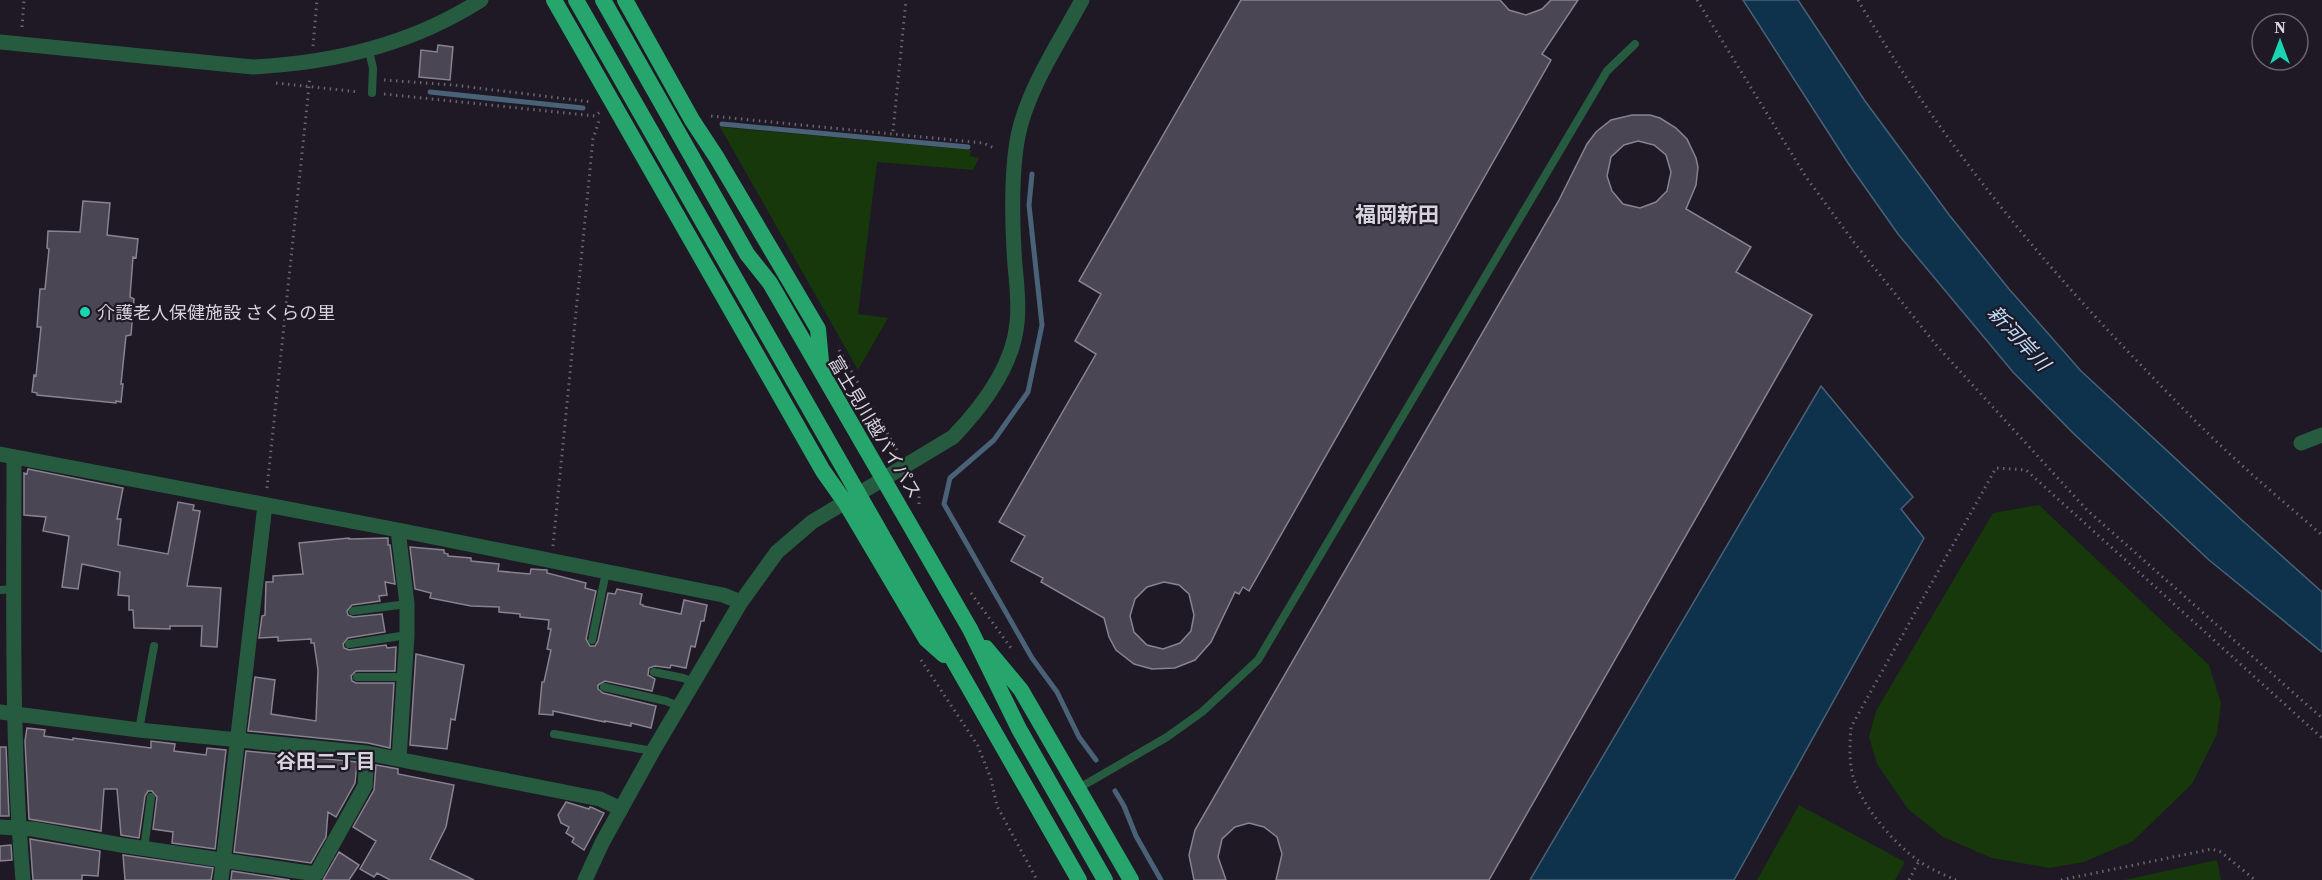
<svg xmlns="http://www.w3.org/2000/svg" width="2322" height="880" font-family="'Source Serif 4','Noto Sans JP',serif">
	<rect width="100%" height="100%" fill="#1e1924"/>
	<path fill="#16380a" d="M720,127l251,23 -1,6 9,2 -6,12 -96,-8 -19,152 30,4 -30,52z
		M2039,505l170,160 12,38 -4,31 -25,50 -59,57 -49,21 -35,6 -57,-10 -49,-21 -35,-28 -31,-45 -8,-27 7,-26 117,-198z
		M1799,805l106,57 -10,18h-138z
		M2217,860l4,20h-97z"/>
	<path fill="#0e314c" stroke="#4a6277" stroke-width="1.5" d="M1743,0h55l67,101 85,115 59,73 72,82 163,151 78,70v60l-113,-92 -135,-126 -61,-62 -115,-138 -50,-71z
		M1821,386l92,111 -12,12 23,29 -190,342h-204z"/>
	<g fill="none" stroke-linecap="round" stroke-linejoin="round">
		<path stroke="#4a6277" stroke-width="5" d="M430,92l153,16
			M722,124l246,23
			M1032,174l-3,31 13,120 -14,67 -34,48 -44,38 -6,26 88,154 25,34 22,45 17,23
			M1115,791l9,15 12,30 25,44"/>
	</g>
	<path fill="#4b4653" stroke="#888291" stroke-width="1.5" fill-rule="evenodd" d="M1241,0h259l9,10 17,5 16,-6 9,-9h27l-36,54 9,6 -302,531 -6,-4 -4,7 -4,-2 -24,50 -16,18 -20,8 -23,1 -18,-5 -18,-14 -7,-13 -5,-19 -63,-36 2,-4 -32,-17 14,-25 -26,-14 97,-168 -21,-13 26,-47 -22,-13zM1164,582l15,3 10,9 5,21 -3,16 -11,12 -17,6 -16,-4 -13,-13 -4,-16 5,-17 12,-12z
		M438,45l15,2 -3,33 -31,-3 2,-27 16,2z
		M1632,115h18l10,3 16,10 11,11 9,19 2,9 -2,18 -10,24 65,38 -15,25 76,43 -323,565h-213l6,-26 -5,-17 -13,-10 -15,-4 -14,4 -13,12 -4,18 8,23h-32l-5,-25 6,-25 363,-628 29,-58 9,-12 15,-12zM1638,141l16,4 12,10 5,17 -4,19 -11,11 -16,6 -17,-4 -11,-13 -5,-15 4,-19 13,-12z
		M83,201l27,2 -3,32 31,4 -2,19 -3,-1 -3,40 4,2 -3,36 -5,1 -5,48h2l-2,18 -5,-1v2l-79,-8v-2l-5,-1 2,-17 2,1 5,-49h-4l3,-38h5l4,-40 -2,-1 1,-17 32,1z
		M28,469l95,19 -6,31h4l-3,26 50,9 10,-52 16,3 -1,5 7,1 -13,75 34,2 -4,59 -16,-1 1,-20h-32v3l-36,-1 -1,-18h-4v-14l-11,-1 2,-23 -38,-8 -4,25 -16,-2 7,-51 -26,-5 3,-14 -22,-2v-42l3,1z
		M349,538v1l39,-1v7h2l5,39 -10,-2 2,13 -8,1 1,5 -28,4 -5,6 1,4 5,2 29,-3 3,18 -37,6 -5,6 1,4 5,2 37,-5 1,3 9,-1 -1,24h-39l-5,5 1,5 4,2h38l-4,65 -22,-5 -120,-12 7,-54 20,3 -4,34 45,7 2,-51 -4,-27h-3v-4l-33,2v-4l-19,1 3,-22 3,-1 1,-33h7v-6l30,-2 -4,-31z
		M410,547l34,3v3l4,1v2l23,2v3l28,3 -1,7 32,3 1,-5 16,1v3l39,10 -1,5 11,3 -10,48 4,7h5l3,-5 10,-48 7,1 2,-5 25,5 -2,10 3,1v1l38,8 3,-14 23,5 -3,16h-3l-6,26 -4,-1 -5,22 -15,-3 -1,3 -15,-2 -6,2 -1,7 7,4 -3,12 -47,-10 -7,4v4l5,4 53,13 -5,22 -20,-5v3l-26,-5v1l-52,-11v4l-14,-1 3,-32h2l7,-32 -4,-1 4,-20h-3l1,-9 -29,-3v-3l-21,-2v-5l-28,-1 -41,-8 1,-5 -16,-4z
		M416,654l48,11 -9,55 -4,-1 -4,30 -37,-4z
		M27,728l18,2 -1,6 29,4v-2l78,10v-7l24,3 -1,7 32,4 1,-7 19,2 -11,99 -43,-6 1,-11 -20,-3 4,-32 -5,-6h-4l-3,5 -6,42 -18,-3 -4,-46h-13l-3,42 -72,-12 -4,-78z
		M0,747h6l3,69h-9z
		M246,751l111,11 -2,21 -19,34 -8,-5 -2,25 -15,26 -77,-11z
		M376,765l22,4v5l56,11 -8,42 -16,32 44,21h-84l-13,-7 -3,4 -14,-8 16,-28 -23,-14 21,-37z
		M566,802l23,7 1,-2 3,1 11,5 -20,37 -12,-8 2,-4 -8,-5 3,-6 -8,-4 -3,-8z
		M30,839l70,12 -2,25 -16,-1v5h-49z
		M11,845l1,15 -12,1v-15z
		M339,852l20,13 -10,15h-26z
		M123,855l90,13 -2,12h-86z
		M232,871l58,9h-59z"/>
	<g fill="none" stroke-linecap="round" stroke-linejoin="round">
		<path stroke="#69656e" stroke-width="3" stroke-dasharray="1.5 4.5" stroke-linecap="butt" d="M1697,0l109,177 50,68 81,101 150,164 235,208
			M1858,0c77,132 173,251 279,361 32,33 63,66 96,96 29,27 59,52 89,78
			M22,27l2,-27
			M313,46l4,-46
			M384,80l69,5 139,17
			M276,83l83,9
			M384,94l211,22 5,-4
			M711,116l272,27 11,5
			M893,131l13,-131
			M839,350l58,100
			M914,480l5,8v17
			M267,488l43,-411
			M553,546l40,-407 7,-21
			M971,593l40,55
			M921,660l57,86 13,33 6,27 40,74
			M1909,880l10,-19
			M1956,880c-12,-5 -26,-11 -37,-19 -26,-18 -59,-57 -67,-88 -3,-15 -2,-31 -1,-46l145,-259 30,2 296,268
			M2061,880l151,-31 9,3 34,28"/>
		<path stroke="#265b3f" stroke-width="8" d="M369,51l4,17 -1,25
			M0,590l14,-1
			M353,611l54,-7
			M592,640l14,-68
			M349,644l58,-9
			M654,672l29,6 11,4
			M357,677h49
			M604,687l62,14 13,5
			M139,730l15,-84
			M554,734l99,17
			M1079,788l88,-51 35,-25 56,-52 349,-589 28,-27
			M144,849l7,-52"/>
		<path stroke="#265b3f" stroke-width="15" d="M2301,443l21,-8
			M0,454l398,76 325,65 18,7
			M14,457c0,141 -3,283 9,423
			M398,530l9,74v31l-8,124
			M0,712l139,18 228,23 233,46 21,10
			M0,827l33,2 88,16 195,29 49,-88 2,-33
			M221,880l44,-375"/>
		<path stroke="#265b3f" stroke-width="15" d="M0,42l253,25c81,-4 158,-22 228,-67
			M585,880l17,-37 51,-92 88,-149 36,-50 35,-30 141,-85c29,-30 60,-71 64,-114 3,-24 -2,-48 -3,-73 -2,-37 -3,-77 4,-114 9,-46 42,-95 64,-136"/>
		<path stroke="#26a56c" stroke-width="16" d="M554,0l269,471 22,31 81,137 18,16
			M576,0l503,880
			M603,0l144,254 23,29 200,346 49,100 86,151
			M625,0l67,120 25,38 101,171 4,43
			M986,648l35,42 110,190"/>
	</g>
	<circle fill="#19d5b2" stroke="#1e1924" stroke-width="2" cx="85" cy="312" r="6"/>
	<g text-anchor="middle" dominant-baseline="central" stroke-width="4.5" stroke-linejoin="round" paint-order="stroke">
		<g font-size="18" fill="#d6d3da" stroke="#1e1924" text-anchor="start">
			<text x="97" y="312">介護老人保健施設 さくらの里</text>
		</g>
		<g font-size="18" fill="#d6d3da" stroke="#1e1924">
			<text transform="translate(875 427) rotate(59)">富士見川越バイパス</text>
		</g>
		<g font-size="20" font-style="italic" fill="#bcddfb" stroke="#1e1924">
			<text transform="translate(2019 338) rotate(47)">新河岸川</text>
		</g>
		<g font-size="20" font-weight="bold" fill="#d6d3da" stroke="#1e1924">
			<text x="326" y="761">谷田二丁目</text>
		</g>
		<g font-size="21" font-weight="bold" fill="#d6d3da" stroke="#1e1924">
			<text x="1397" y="214">福岡新田</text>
		</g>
	</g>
	<g transform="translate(2280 42)"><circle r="28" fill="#1e1924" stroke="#68636d" stroke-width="1.5"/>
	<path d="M0-4.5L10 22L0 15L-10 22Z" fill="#19d5b2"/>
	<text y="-9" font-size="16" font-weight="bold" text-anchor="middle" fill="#d6d3da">N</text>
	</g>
</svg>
